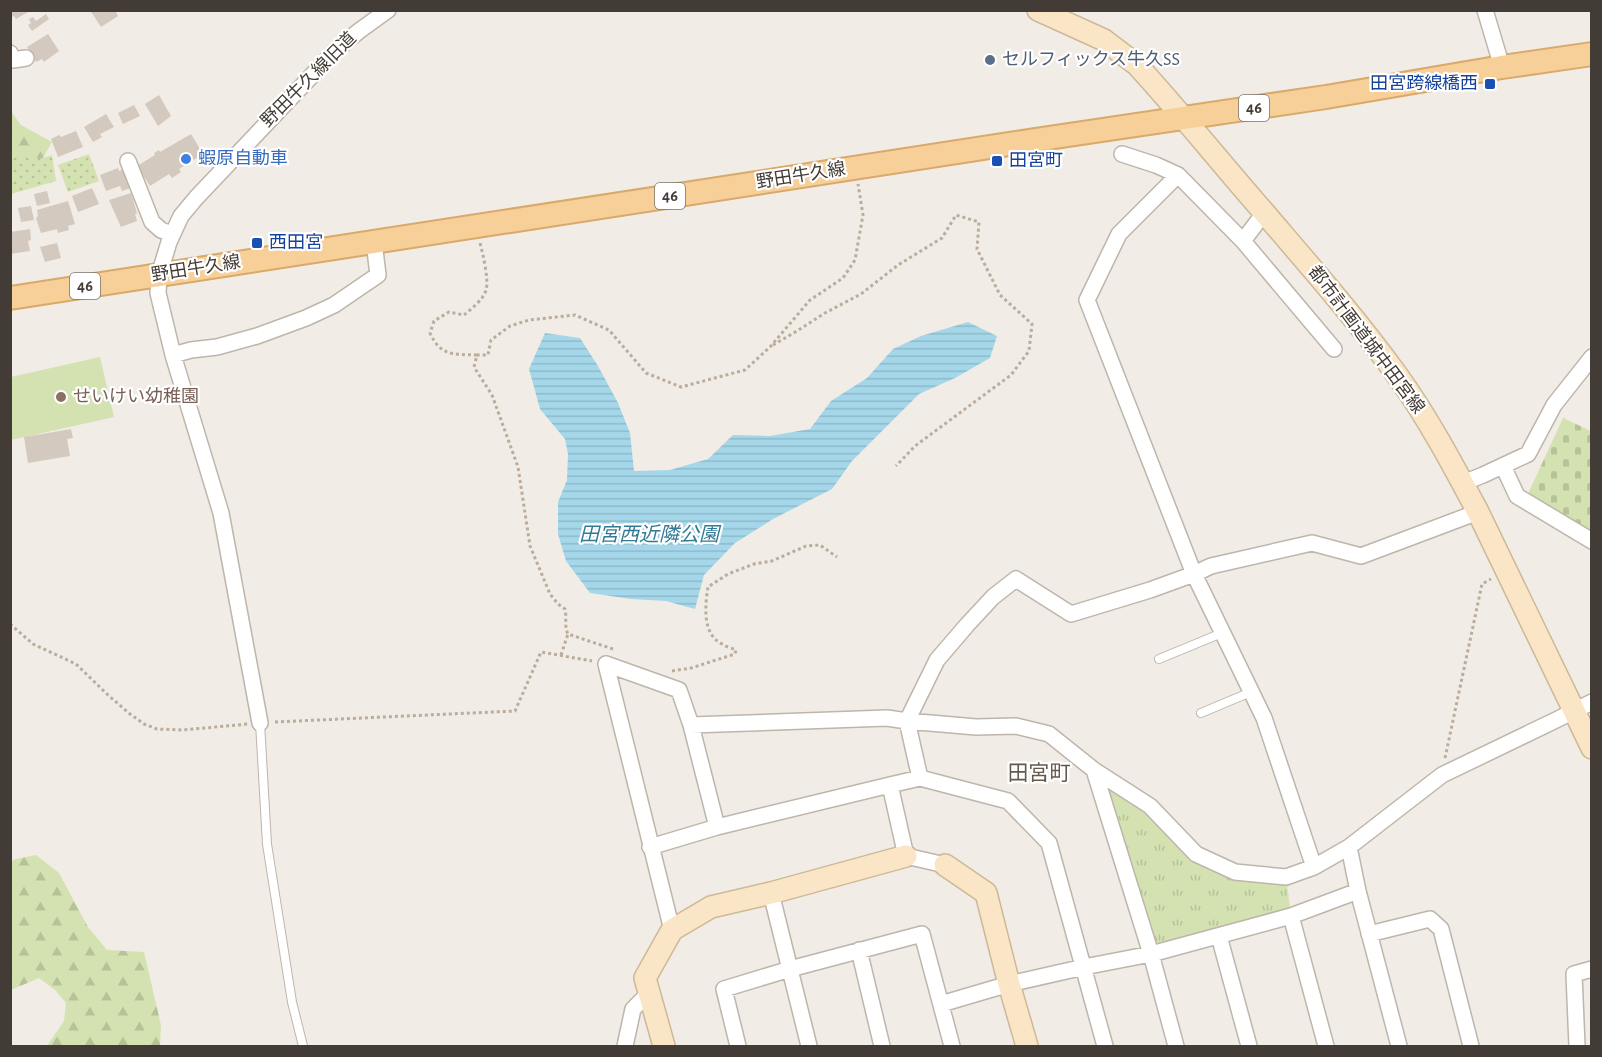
<svg xmlns="http://www.w3.org/2000/svg" width="1602" height="1057" font-family="'Alegreya Sans','Noto Sans JP',sans-serif">
	<defs>
		<pattern id="grass-dots" width="8" height="8" patternUnits="userSpaceOnUse" patternTransform="scale(1.5)"><rect width="8" height="8" fill="#d3e2b0"/><path d="M2 2h.1M6 6h.1" fill="none" stroke="#b6c398" stroke-width="1.8" stroke-linecap="round"/></pattern>
		<pattern id="forest-firs" width="22" height="20" patternUnits="userSpaceOnUse" patternTransform="scale(1.5)"><rect width="22" height="20" fill="#d3e2b0"/><path d="M5 1l3.5 6h-7zM16 11l3.5 6h-7z" fill="#b6c398"/></pattern>
		<pattern id="cemetery-stones" width="16" height="16" patternUnits="userSpaceOnUse" patternTransform="scale(1.5)"><rect width="16" height="16" fill="#d3e2b0"/><path d="M2 7V4a2 2 0 0 1 4 0v3zM10 15v-3a2 2 0 0 1 4 0v3z" fill="#b6c398"/></pattern>
		<pattern id="park-tufts" width="24" height="20" patternUnits="userSpaceOnUse" patternTransform="scale(1.5)"><rect width="24" height="20" fill="#d3e2b0"/><path d="M3 7l-1-3M5 7V3M7 7l1-3M15 17l-1-3M17 17v-4M19 17l1-3" fill="none" stroke="#b6c398"/></pattern>
		<pattern id="water-rules" width="6" height="5" patternUnits="userSpaceOnUse" patternTransform="scale(1.5)"><rect width="6" height="5" fill="#a5d7ea"/><path d="M0 2.5h6" fill="none" stroke="#8fb9c9"/></pattern>
	</defs>
	<rect width="100%" height="100%" fill="#f1ece5"/>
	<path fill="url(#grass-dots)" d="M89,154l10,27 -31,11 -10,-27z
		M52,155l4,26 -45,13 -1,-36h33z"/>
	<path fill="url(#forest-firs)" d="M10,110l11,15 31,17 -9,16h-32z
		M36,855l23,18 29,54 19,23 37,2 17,73 -1,21h-113l17,-25 2,-18 -11,-13 -16,-12 -28,12v-129l5,-2z"/>
	<path fill="url(#cemetery-stones)" d="M1563,418l28,13v106l-64,-41z"/>
	<path fill="url(#park-tufts)" d="M1094,770l102,84 39,18 51,5 5,39 -140,38z"/>
	<path fill="#d3e2b0" d="M100,357l14,60 -103,23v-63z"/>
	<path fill="url(#water-rules)" d="M968,322l29,14 -7,22 -35,20 -36,16 -67,67 -20,28 -59,30 -38,24 -31,32 -9,34 -29,-8 -35,-2 -41,-6 -24,-32 -8,-27v-32l9,-22 1,-26 -3,-15 -25,-30 -11,-40 16,-36 35,5 18,28 20,37 12,30 4,38 36,-1 38,-11 25,-24 37,1 40,-7 21,-28 36,-23 26,-29 28,-13z"/>
	<path fill="#d4c9be" d="M10,10h17l1,2 -12,7 -2,-3 -4,2z
		M90,10h25l3,6 -17,11z
		M46,14l3,5 -17,12 -4,-6 3,-2 -2,-4 4,-2 3,4z
		M48,34l11,17 -15,11 -2,-3 -6,3 -9,-15z
		M159,95l12,21 -13,10 -13,-22z
		M134,105l6,11 -17,8 -5,-11z
		M106,114l8,13 -14,7 2,3 -9,5 -9,-15z
		M76,131l7,16 -25,10 -7,-18 8,-4 2,2z
		M191,134l12,20 -24,15 2,3 -9,6 -3,-4 -19,12 -13,-20 18,-11 -1,-2 5,-3 1,2z
		M118,168l1,3 5,-2 6,19 -8,3 -2,-5 -14,5 -6,-16z
		M92,188l7,16 -21,8 -6,-16z
		M47,191l3,12 -13,3 -3,-12z
		M131,193l6,20 -2,1 2,7 -16,6 -12,-27z
		M68,201l7,23 -7,2 1,4 -11,3 -1,-4 -16,4 -5,-15 2,-2 -1,-6z
		M31,206l3,14 -13,2 -3,-14z
		M30,229l1,11 -3,1 2,10 -20,3v-22z
		M57,243l4,15 -16,4 -5,-15z
		M71,429l2,9 -6,1 3,17 -42,7 -4,-26z"/>
	<g fill="none" stroke-linecap="round" stroke-linejoin="round">
		<g stroke="#beb5ab" stroke-width="10">
			<path id="lane" d="M1159,659l63,-26
				M1201,713l50,-21
				M260,723l7,121 25,158 11,44"/>
		</g>
		<g stroke="#beb5ab" stroke-width="18">
			<path id="street" d="M1485,10l17,57
				M10,53l3,7 13,-2
				M1122,154l34,11 22,10 65,66 91,108
				M128,161l24,61 9,8 11,4
				M1178,175l-59,59 -32,66 107,274 70,144 50,149
				M1243,241l21,-28
				M173,355l18,-5 26,-3 40,-11 49,-18 28,-13 44,-30 -4,-33
				M1503,466l14,30 75,45
				M1463,483l20,-8 45,-21 26,-49 38,-48
				M606,664l66,266
				M606,664l73,26 12,35 26,102
				M260,723l-39,-210 -48,-158 -15,-62 1,-18 10,-33 12,-26 15,-18 140,-148 23,-19 29,-21
				M691,725l196,-7 20,3 69,6 40,-1 33,8 45,36 56,36 46,48 39,18 51,5 28,-10 35,-20 93,-72 114,-55 36,-18
				M1094,770l57,184 25,92
				M920,778l88,23 41,42 56,203
				M650,847l67,-20 173,-42
				M1349,847l9,44
				M945,865l-39,-9 -16,-71 30,-7 -13,-57 30,-61 30,-35 26,-28 23,-18 55,35 79,-24 44,-16 17,-8 101,-23 49,13 117,-44
				M771,893l38,153
				M1291,916l35,130
				M1369,934l61,-15 11,10 30,117
				M1219,936l30,110
				M859,950l23,96
				M941,1004l68,-20 75,-17 67,-13 140,-38 67,-25 41,155
				M625,1046l8,-37 16,-16
				M738,1046l-14,-57 66,-20 132,-35 30,112
				M1577,1046l-3,-72 18,-5"/>
		</g>
		<g stroke="#cdb897" stroke-width="24">
			<path id="secondary" d="M1038,10l66,30 33,25c43,47 83,97 125,145 46,54 93,107 135,165 31,43 56,90 81,137l114,236
				M945,865l41,28 23,91 18,62
				M664,1046l-19,-68 27,-48 39,-23 60,-14 135,-37"/>
		</g>
		<g stroke="#d9a96a" stroke-width="26">
			<path id="primary" d="M10,298l1045,-161 271,-40 176,-30 90,-13"/>
		</g>
		<path stroke="#bcac9b" stroke-width="3" stroke-dasharray="3 3" stroke-linecap="butt" d="M773,345l24,-14 28,-18 36,-19 37,-29 44,-27 14,-23 23,7 -2,27 23,46 32,29 -3,27 -18,24 -96,71 -19,20
			M477,355c-23,-1 -36,2 -47,-22l4,-12 15,-9 15,3c7,-6 20,-16 22,-25 3,-10 -3,-36 -6,-47
			M10,624l23,20 43,20 32,31 22,19 14,10 13,5 26,1 65,-6
			M613,649l-45,-15c-4,-7 -1,-17 -3,-25l-7,-5 -8,-10 -20,-48 -12,-79 -26,-72 -18,-28 3,-12h11l3,-15 19,-14 19,-6 46,-5 34,15 37,43 35,14 64,-17 25,-23 40,-47 33,-22 12,-18 8,-45 -5,-31
			M561,655l7,-21
			M672,671l19,-3 44,-14 1,-4c-4,-2 -10,-3 -14,-6 -20,-10 -17,-38 -14,-57l20,-13 26,-10 18,-3 34,-15 14,-1 17,12
			M275,722l240,-11 26,-59 51,9
			M1445,758l37,-174 9,-5"/>
		<use href="#lane" stroke="#fff" stroke-width="8"/>
		<use href="#street" stroke="#fff" stroke-width="15"/>
		<use href="#secondary" stroke="#fae6c6" stroke-width="21"/>
		<use href="#primary" stroke="#f6cf99" stroke-width="22"/>
	</g>
	<circle fill="#5c6f8a" stroke="#fff" stroke-width="2" cx="990" cy="60" r="6"/>
	<g fill="#1a4fb4" stroke="#fff" stroke-width="2">
		<rect x="1484" y="78" width="12" height="12" rx="3"/>
		<rect x="991" y="155" width="12" height="12" rx="3"/>
		<rect x="251" y="237" width="12" height="12" rx="3"/>
	</g>
	<circle fill="#3f7fe0" stroke="#fff" stroke-width="2" cx="186" cy="159" r="6"/>
	<circle fill="#8d6e63" stroke="#fff" stroke-width="2" cx="61" cy="397" r="6"/>
	<g text-anchor="middle" dominant-baseline="central" stroke-width="4.5" stroke-linejoin="round" paint-order="stroke">
		<g fill="#fff" stroke="#7b7672" stroke-width="1.5">
			<rect x="1239" y="95" width="30" height="26" rx="4.5"/>
			<rect x="655" y="183" width="30" height="26" rx="4.5"/>
			<rect x="70" y="273" width="30" height="26" rx="4.5"/>
		</g>
		<g font-size="16" font-weight="bold" fill="#433b35">
			<text x="1254" y="108">46</text>
			<text x="670" y="196">46</text>
			<text x="85" y="286">46</text>
		</g>
		<g font-size="18" fill="#4e5e75" stroke="#fff" text-anchor="start">
			<text x="1002" y="60">セルフィックス牛久SS</text>
		</g>
		<g font-size="18" fill="#433b35" stroke="#fff">
			<text transform="translate(309 80) rotate(-45)">野田牛久線旧道</text>
			<text transform="translate(801 176) rotate(-9)">野田牛久線</text>
			<text transform="translate(196 269) rotate(-9)">野田牛久線</text>
			<text transform="translate(1366 340) rotate(53)">都市計画道城中田宮線</text>
		</g>
		<g font-size="18" fill="#164399" stroke="#fff" text-anchor="start">
			<text x="1478" y="84" text-anchor="end">田宮跨線橋西</text>
			<text x="1009" y="161">田宮町</text>
			<text x="269" y="243">西田宮</text>
		</g>
		<g font-size="18" fill="#366cbe" stroke="#fff" text-anchor="start">
			<text x="198" y="159">蝦原自動車</text>
		</g>
		<g font-size="18" fill="#785e54" stroke="#fff" text-anchor="start">
			<text x="73" y="397">せいけい幼稚園</text>
		</g>
		<g font-size="20" font-style="italic" fill="#337a96" stroke="#fff">
			<text x="649" y="535">田宮西近隣公園</text>
		</g>
		<g font-size="21" fill="#65584d" stroke="#fff">
			<text x="1039" y="773">田宮町</text>
		</g>
	</g>
	<rect width="1602" height="1057" fill="none" stroke="#433b35" stroke-width="24"/>
</svg>
